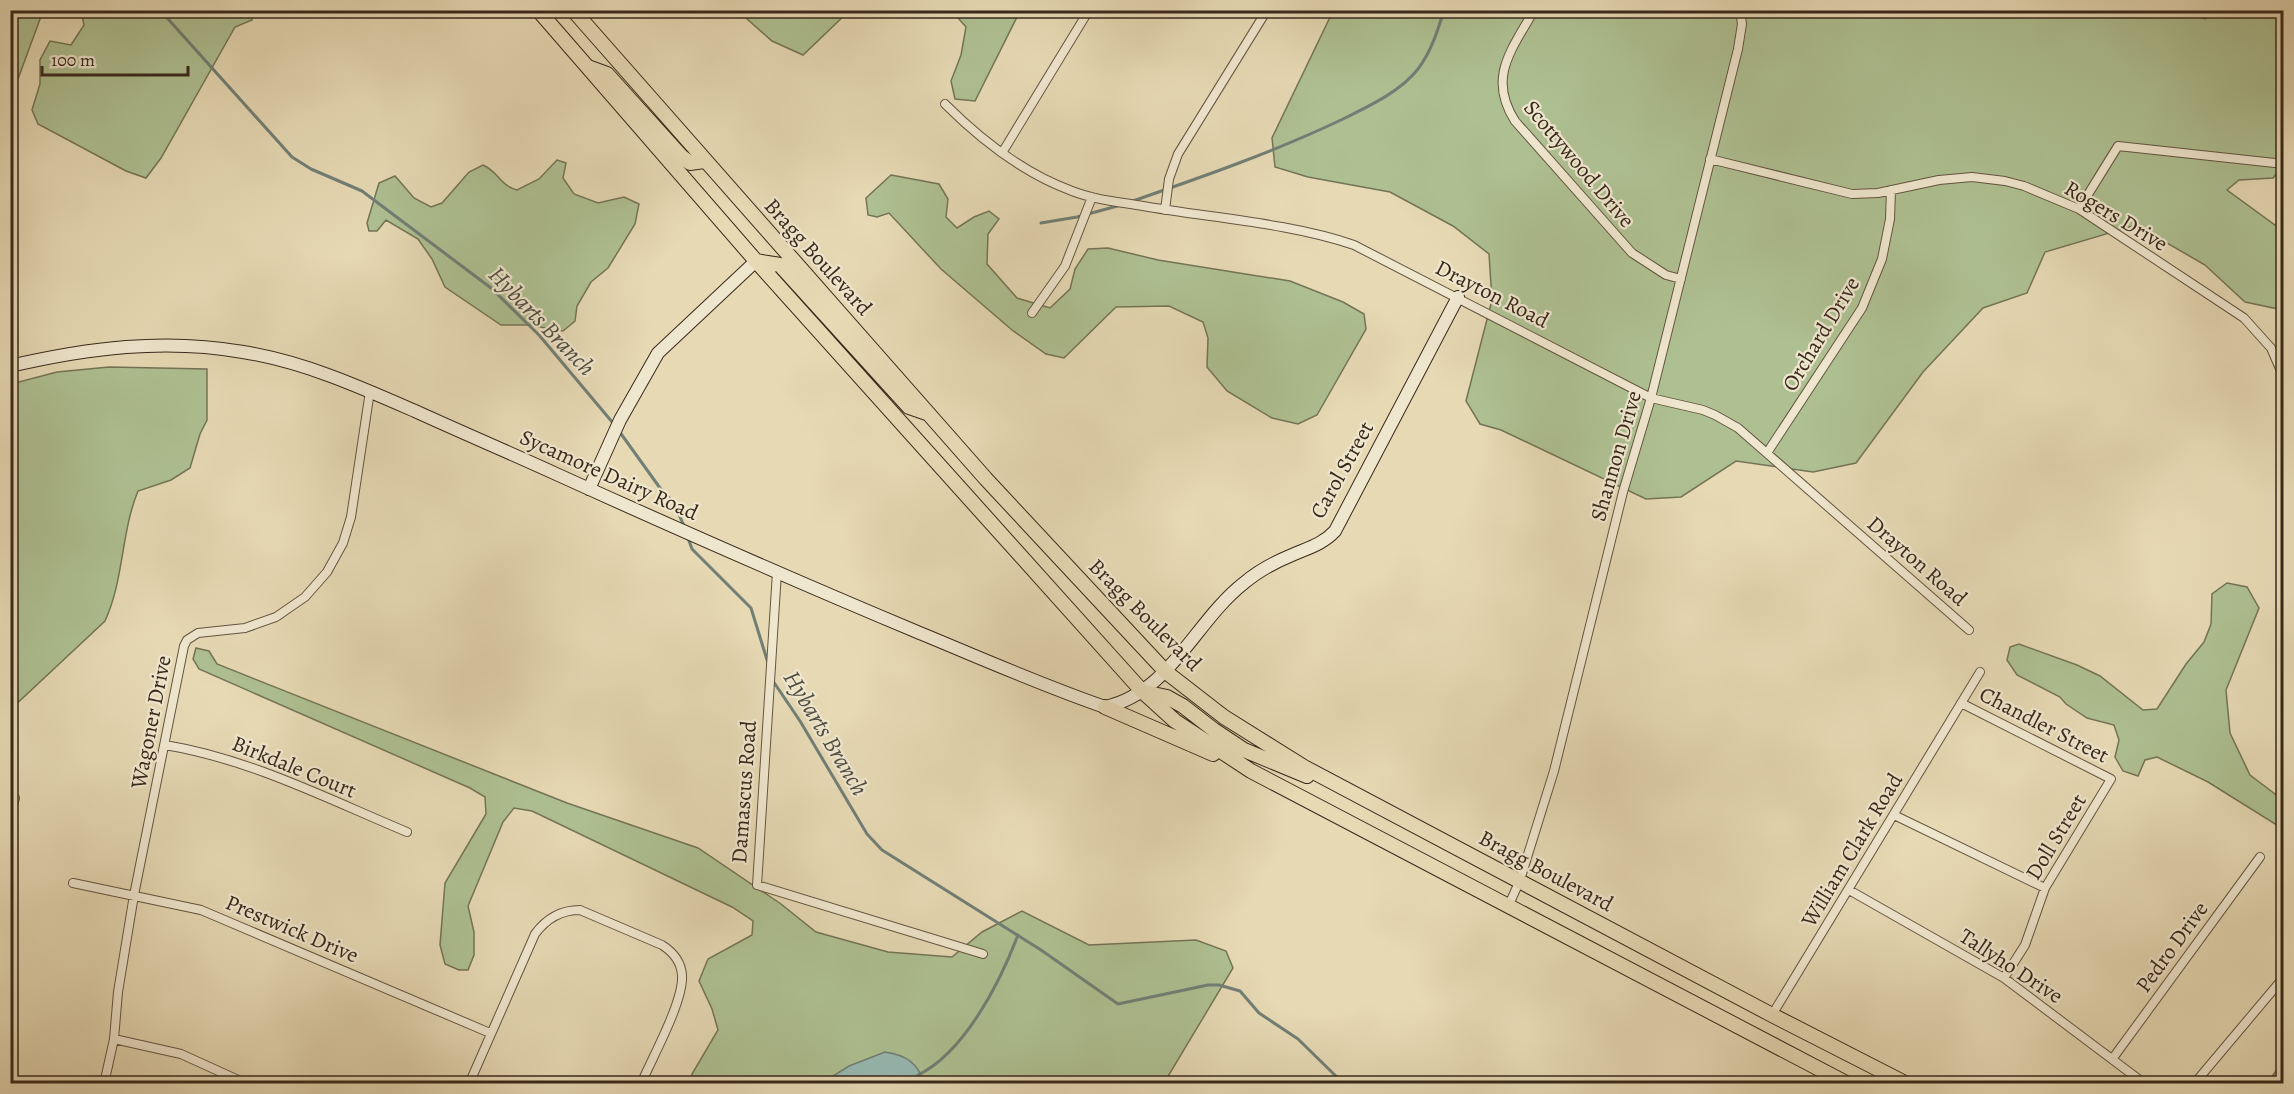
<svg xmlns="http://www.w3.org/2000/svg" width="2294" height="1094" font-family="Alegreya,serif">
	<rect width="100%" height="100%" fill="#e6d9b4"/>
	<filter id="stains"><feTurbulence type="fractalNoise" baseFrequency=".00333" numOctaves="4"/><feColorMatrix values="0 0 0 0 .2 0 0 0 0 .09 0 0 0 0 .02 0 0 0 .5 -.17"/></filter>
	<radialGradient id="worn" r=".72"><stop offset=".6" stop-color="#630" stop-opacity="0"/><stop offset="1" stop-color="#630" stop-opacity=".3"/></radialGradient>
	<path fill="#aec092" stroke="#747456" stroke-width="1.5" d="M11,10l32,1 -32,87 -1,-87z
		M81,11h173l-2,9 -17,7 -74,131 -15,20 -20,-7 -88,-47 -6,-14 8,-26v-24l10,-19 21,4 13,-20z
		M738,11h111l-46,44 -31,-14z
		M952,11h68l-45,90 -20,-2 -4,-18 10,-26 5,-28z
		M1333,11h950v155l-10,12 -34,2 -12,10 56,41v79l-38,-8 -40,-37 -69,-40 -91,27 -18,41 -44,15 -60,64 -67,91 -43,9 -77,-11 -55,36 -35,2 -145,-69 -21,-6 -14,-23 26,-101 -3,-46 -36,-28 -63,-34 -82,-15 -33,-10 -3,-29z
		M557,160l9,3 -3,15 11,16 24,9 26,-6 15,7 -4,20 -27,44 -17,14 -14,24 -2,15 -12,10 -34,-6h-28l-56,-38 -13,-28 -14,-20 -32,-19 -9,11h-8l-2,-8 12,-40 16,-7 19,22 17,9 11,-4 27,-31 14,-7c16,7 16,20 34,25l22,-11z
		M891,175l48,9 9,15 -2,18 11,11 17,-11 15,-6 10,8 -11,15 -1,30 30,34 33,10 20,-19 5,-20 13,-20 20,-1 50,12 132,21 53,21 21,12 2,15 -49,86 -19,9 -26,-6 -45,-27 -20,-24 1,-29 -5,-16 -34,-16 -53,1 -52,51 -18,-4 -34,-24 -71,-61 -52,-56 -12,4 -9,-2 -2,-17z
		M109,367l98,2v51l-7,14 -10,34 -19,12 -33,11c-17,41 -14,89 -33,130l-94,88v-325l46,-12z
		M2227,583l20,4 12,21 -33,82 4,43 20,42 33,25v29l-75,-47 -51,-25 -12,3 -7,16 -15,-5 -8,-14 4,-17 -5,-15 -27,-7 -21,-14 -6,-7 -43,-22 -10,-15 3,-13 9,-3 58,21 23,11 43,34 14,-1 29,-45 18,-22 7,-18 1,-30z
		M196,648l13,3 8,13 350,139 131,45 83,56 35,28 72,20 64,5 30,-25 40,-21 67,34 107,-5 30,11 7,17 -69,115h-473l1,-9 26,-44 -6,-21 -13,-28 9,-22 44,-24 1,-14 -21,-14 -200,-96 -18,-3 -11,14 -35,84 6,26v23l-6,15h-9l-14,-6 -5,-19 5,-62 41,-69 -1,-17 -15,-9 -271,-119 -6,-10z
		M2283,1066v17h-16l9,-12z"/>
	<path fill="#97b9b2" stroke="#717f76" stroke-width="1.5" d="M2191,11v-1l28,1 -14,8 -11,-4z
		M885,1052c21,3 33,11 39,31h-102l27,-17z"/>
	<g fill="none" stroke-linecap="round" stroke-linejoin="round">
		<path stroke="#717f76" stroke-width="3" d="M160,10l132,147 19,12 51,22 129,97 48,47 74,88
			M1130,202c72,-25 144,-50 213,-83 26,-13 57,-27 75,-50 13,-17 20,-39 26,-59
			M1041,223l36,-6 44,-12
			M619,431l41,57 14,15 10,23
			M688,538l4,11 59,59 17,55
			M773,681l27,40 67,113 15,16 159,100 77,54 90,-19h11l21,6 19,22 39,26 46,45
			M918,1075c47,-23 82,-93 100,-140"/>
		<g stroke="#645541" stroke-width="10">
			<path id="street" d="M1534,10c-22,40 -47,67 -19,111l117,132 34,22 15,4
				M945,104c36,36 78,69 127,87 23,9 47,11 71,15 68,12 147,17 211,39l297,153 52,12 12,5 23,13 231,202
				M1002,153l87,-143
				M1710,159l142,35 26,-1 61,-13 33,-3 33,4 19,5 55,23 165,109 27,30 13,30
				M2079,209l39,-63 166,18
				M1165,210l4,-31 9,-25 89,-144
				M1032,313l33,-47 27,-69
				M1767,453l95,-145 20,-49 8,-40 1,-29
				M777,572l-20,313 226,69
				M1961,703l150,76 -66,109 -20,57 -21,33
				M165,745c85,14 163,54 242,87
				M10,815l5,-17
				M1894,815l151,73
				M73,883l128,27 289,123
				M1849,890l155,88 141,106
				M1508,907l12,-27 34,-109 69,-279 28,-94 87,-349 4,-25 -2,-14
				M1772,1015l208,-343
				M114,1039l67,15 66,30
				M2113,1058l147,-201
				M104,1084l10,-45 4,-47 16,-97 50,-249 3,-6 11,-7 47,-5 31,-11 29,-20 22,-25 16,-29 8,-26 19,-126
				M469,1084l66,-150c11,-15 26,-24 45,-24l82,35c11,7 19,17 20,30 2,26 -30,83 -41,109
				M2194,1084l90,-107"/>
		</g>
		<g stroke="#39291b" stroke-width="14">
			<path id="secondary" d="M10,366c78,-18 154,-28 233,-14 61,10 115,34 172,59 46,21 93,41 139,62 119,54 239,107 361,158 63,26 126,54 190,76 65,-14 90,-86 139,-124 14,-12 31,-21 48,-28 16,-7 31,-11 43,-24l123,-234
				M589,489l31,-69 38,-67 98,-92"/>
		</g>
		<g stroke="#39291b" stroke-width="16">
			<path id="primary" d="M538,10l218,251 386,430 33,30 76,50 597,313
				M573,10l413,469 180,193 58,45 80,50 468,248 135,69
				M588,67l19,7 74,82 9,7 14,-2
				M756,261l24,4 129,142 20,7
				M1144,692l23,5 16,9 31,24 30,20 63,26
				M1105,707l108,47"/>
		</g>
		<use href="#street" stroke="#efe6ce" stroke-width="8"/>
		<use href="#secondary" stroke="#efe6ce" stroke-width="12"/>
		<use href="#primary" stroke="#e6d9b4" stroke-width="14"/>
	</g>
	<g text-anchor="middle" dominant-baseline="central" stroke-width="4.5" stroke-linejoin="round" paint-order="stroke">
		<g font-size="22" fill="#39291b" stroke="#efe6ce">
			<text transform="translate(1579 164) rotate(50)">Scottywood Drive</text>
			<text transform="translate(2116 216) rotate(31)">Rogers Drive</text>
			<text transform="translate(818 257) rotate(48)">Bragg Boulevard</text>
			<text transform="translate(1492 294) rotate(27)">Drayton Road</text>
			<text transform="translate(1821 334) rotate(-59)">Orchard Drive</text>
			<text transform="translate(1616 456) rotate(-74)">Shannon Drive</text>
			<text transform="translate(1342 470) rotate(-61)">Carol Street</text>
			<text transform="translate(609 475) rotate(24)">Sycamore Dairy Road</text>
			<text transform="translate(1917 561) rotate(41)">Drayton Road</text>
			<text transform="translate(1145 615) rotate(45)">Bragg Boulevard</text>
			<text transform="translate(151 722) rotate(-79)">Wagoner Drive</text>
			<text transform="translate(2044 725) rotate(27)">Chandler Street</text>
			<text transform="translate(294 767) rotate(22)">Birkdale Court</text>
			<text transform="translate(744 792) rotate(-86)">Damascus Road</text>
			<text transform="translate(2056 837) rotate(-59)">Doll Street</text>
			<text transform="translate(1852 850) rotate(-59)">William Clark Road</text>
			<text transform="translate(1546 871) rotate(28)">Bragg Boulevard</text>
			<text transform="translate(292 929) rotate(23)">Prestwick Drive</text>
			<text transform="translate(2172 947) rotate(-54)">Pedro Drive</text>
			<text transform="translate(2011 966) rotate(33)">Tallyho Drive</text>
		</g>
		<g font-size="24" font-style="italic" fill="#504d41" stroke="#efe6ce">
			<text transform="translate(542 321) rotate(46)">Hybarts Branch</text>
			<text transform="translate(826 733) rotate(59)">Hybarts Branch</text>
		</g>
	</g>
	<rect width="2294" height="1094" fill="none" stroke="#e6d9b4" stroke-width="36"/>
	<rect x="12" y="12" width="2270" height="1070" fill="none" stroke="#39291b" stroke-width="3"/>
	<rect x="18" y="18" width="2258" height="1058" fill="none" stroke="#39291b" stroke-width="1.5"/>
	<path d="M42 66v9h146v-9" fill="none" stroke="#39291b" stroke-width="3"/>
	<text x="51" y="66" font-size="18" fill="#39291b" stroke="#efe6ce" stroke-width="4.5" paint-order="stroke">100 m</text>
	<rect width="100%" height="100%" filter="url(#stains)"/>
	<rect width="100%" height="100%" fill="url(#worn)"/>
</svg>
